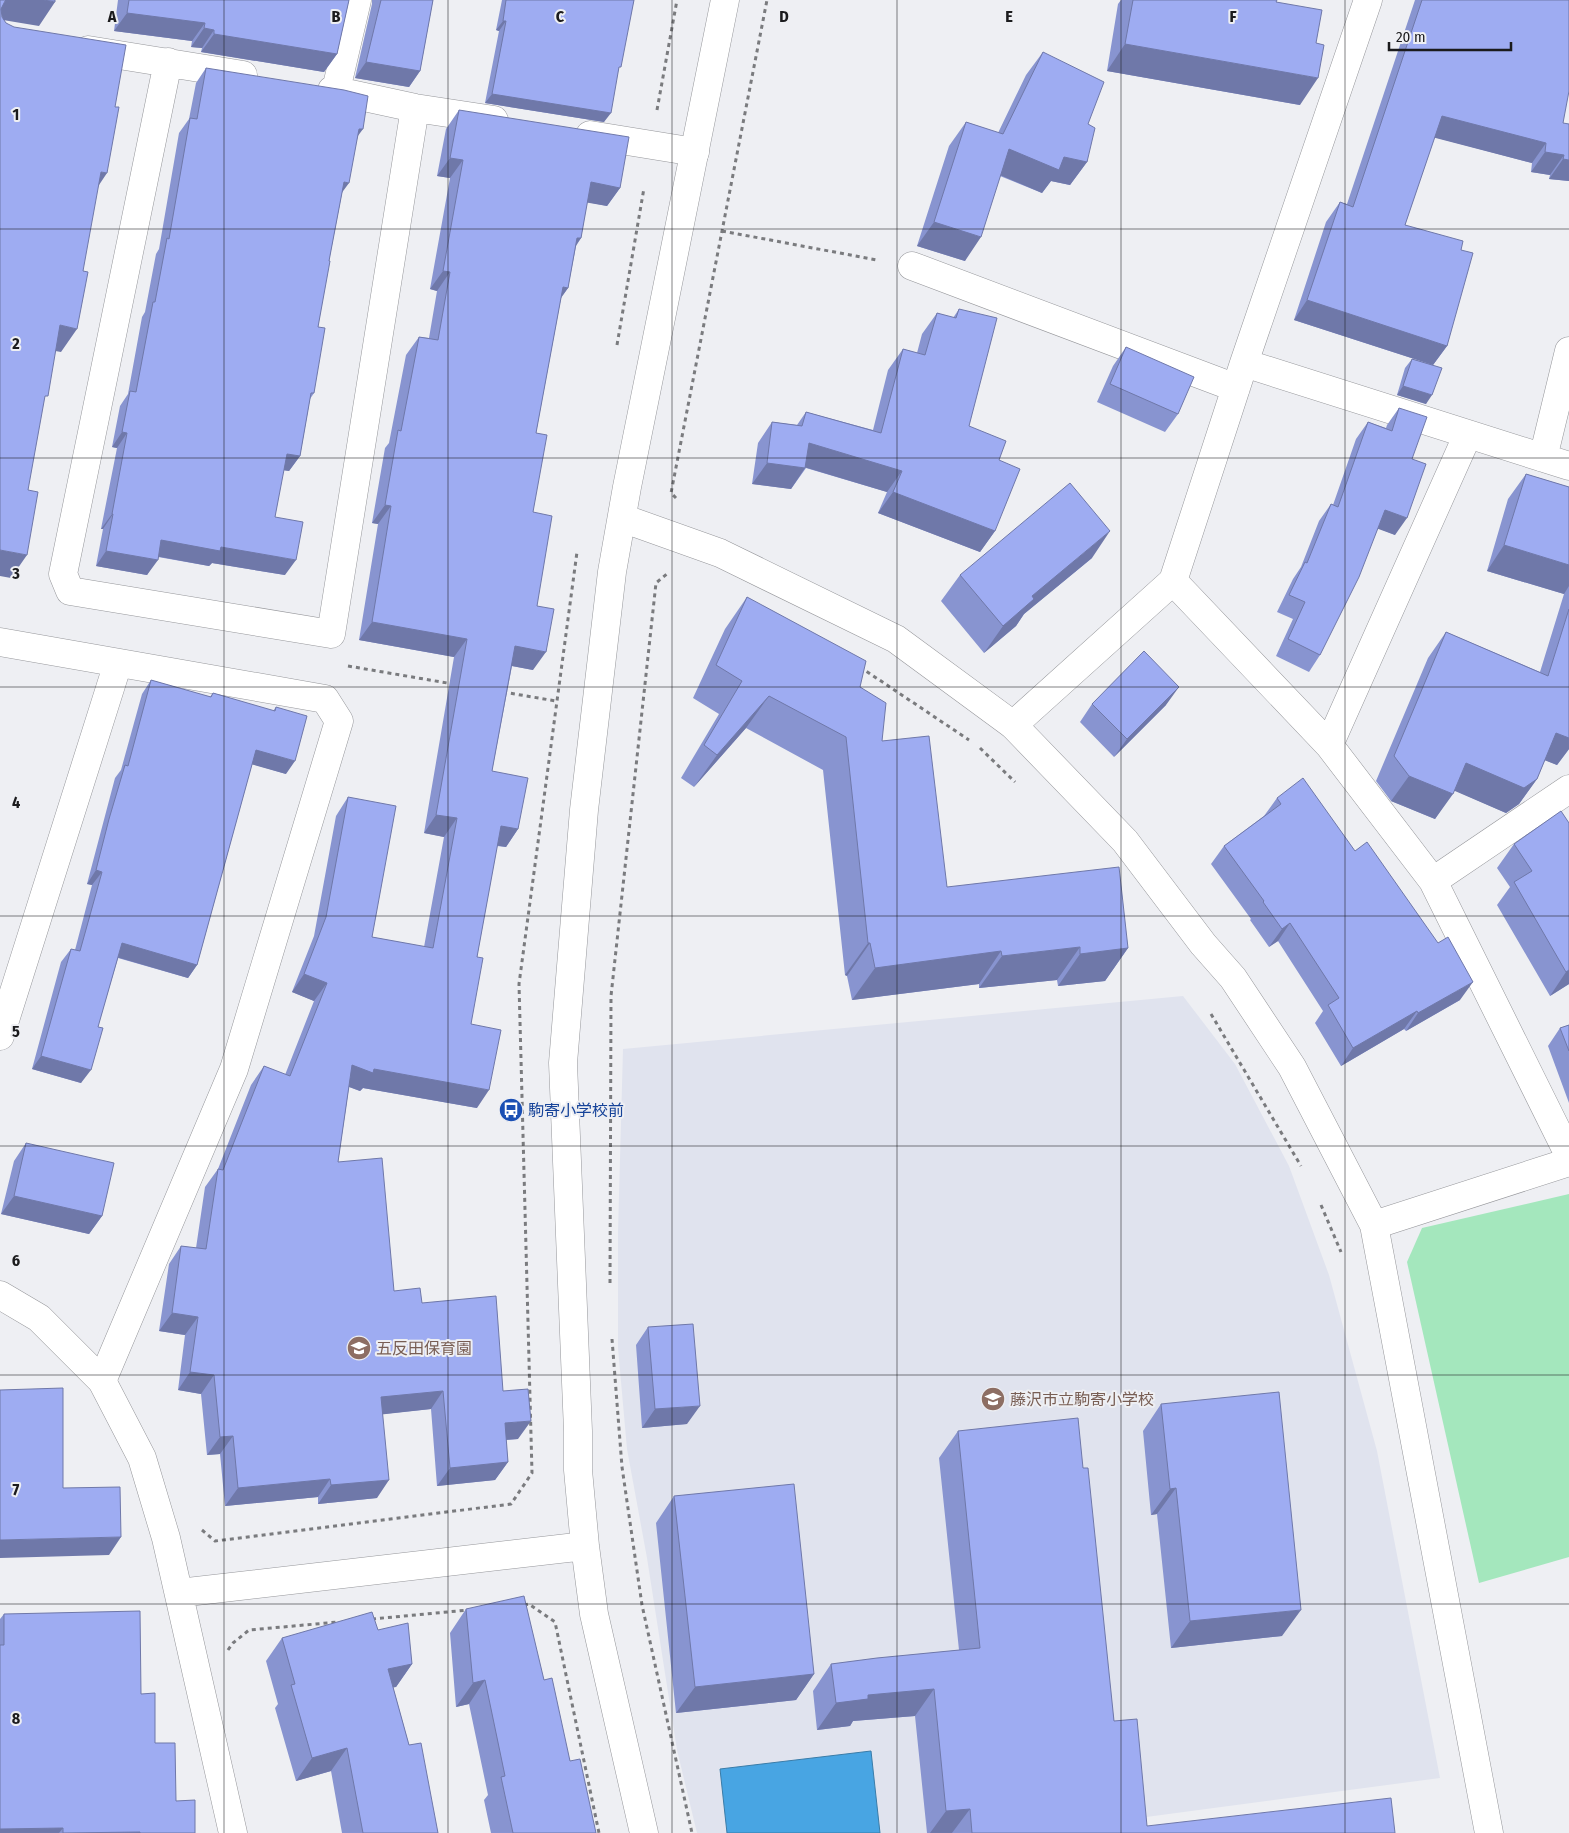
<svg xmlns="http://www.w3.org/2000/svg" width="1569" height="1833" font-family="'Fira Sans Condensed','Noto Sans JP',sans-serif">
	<rect width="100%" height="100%" fill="#eeeff3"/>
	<path fill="#e0e3ee" d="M1183,996l52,68 54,102 40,109 48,176 63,327 -414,55h-329l-20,-83 -30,-192 -20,-109 -9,-101v-116l5,-183z"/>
	<path fill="#a4e7bd" d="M1569,1194v363l-90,26 -72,-321 15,-34z"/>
	<path fill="#48a5e3" stroke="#3a7ca8" d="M871,1751l9,82h-153l-7,-64z"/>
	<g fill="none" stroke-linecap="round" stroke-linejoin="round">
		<g stroke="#96979b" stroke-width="29">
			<path id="street" d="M88,50l155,25
				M168,62l-105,512 7,17 261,43 84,-526
				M332,90l83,18 79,12
				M336,90l21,-90
				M590,135l105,17
				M912,266l324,122
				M1244,363l325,103
				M1543,458l26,-107
				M1173,581l156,164 104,136 136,274
				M0,642l325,57 14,22 -105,348 -132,312
				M1013,725l160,-144 71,-218 124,-363
				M1329,745l139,-311
				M1433,881l136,-92
				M0,1036l118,-373"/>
		</g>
		<g stroke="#96979b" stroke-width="29">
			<path id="secondary" d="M622,518l98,35 176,86 117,86 112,116 78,103 30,34 59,89 82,158 115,608
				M1374,1225l195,-63
				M0,1295l39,23 63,63 40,77 24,80 67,295
				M179,1593l406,-47
				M644,1833l-50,-219 -9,-68 -7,-76v-39l-15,-368 21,-253 28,-238 15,-85 98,-487"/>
		</g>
		<path stroke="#7a7b7e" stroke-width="3" stroke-dasharray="4 4" stroke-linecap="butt" d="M657,110l20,-110
			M722,231l155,29
			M617,345l27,-157
			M676,498l-5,-5 96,-493
			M348,666l105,18
			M860,667l109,73
			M503,692l53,9
			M980,748l35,34
			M1211,1014l90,152
			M1321,1205l20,47
			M610,1283l1,-287 45,-413 12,-10
			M612,1339l10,128 20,138 50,228
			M202,1530l13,11 296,-37 21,-31 -13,-489 58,-432
			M524,1605l5,-1 26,18 44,211
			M372,1619l96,-9
			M228,1650l5,-7 16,-13 89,-8"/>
		<use href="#street" stroke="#fff" stroke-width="28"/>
		<use href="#secondary" stroke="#fff" stroke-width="28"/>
	</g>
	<path fill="#8894d0" d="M118,0h231l-12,54 -13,18 -123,-20 1,-4 -11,-1 1,-6 -78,-10z
		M372,0h61l-13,71 -11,16 -54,-9 17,-74z
		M502,0h132l-16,72 -14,50 -119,-19 14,-72 -3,-1z
		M1121,0h156l-1,2 24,103 -193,-34 11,-67z
		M1415,0h154l-6,123 6,58 -20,-2 1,-4 -19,-3 1,-9 -98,-26 -29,88 56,25 -14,96 -14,19 -7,39 -29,-9 8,-27 7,-9 21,6 -139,-45 32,-98 14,-20 7,2z
		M1043,52l45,72 -1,38 -17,23 -19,-4 -9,12 -42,-17 -35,85 -48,-15 32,-100 17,-24 32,11 28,-58z
		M206,68l152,68 -16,57 -13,68 -11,66 -4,66 -4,6 -10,57 -11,15 -6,-1 -8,47 10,58 -73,-12 -3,3 -51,-9 -11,18 -51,-9 7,-37h-2l16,-81 -5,-1 8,-41 8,-12 14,-77 3,-5 11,-58 3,-5 20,-116 10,-14 7,-36z
		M459,110l161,78 -13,18 -20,-4 -6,36 -5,8 -8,42 -7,10 -25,135 -3,79 4,94 -4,64 -21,-4 -20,105 26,58 -12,18 -9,-1 -20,111 -6,67 6,84 -114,-20 -3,3 -11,-4 -11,75 56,129 28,12 81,88 15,48 -12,1 2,22 -13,18 -58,6 -6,-77 -48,5 -6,84 -59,6v-7l-93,9 -5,-52 -13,1 -6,-61 -23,-4 7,-55 -26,-4 10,-67 12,-18 15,2 9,-61 13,-18 33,-84 13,-19 21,9 29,-74 -22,-9 22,-56 22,-120 12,-19 24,140 52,10 20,-110 -20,-4 30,-176 -95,-17 19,-116 -6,-1 13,-75 4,-5 17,-88 13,-18 10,1 8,-47 -7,-2 20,-111 -13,-2 9,-47z
		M959,309l10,117 30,34 -4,71 -15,21 -102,-39 9,-21 -81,-24 -15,21 -39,-5 6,-41 14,-21 25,3 9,-13 67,18 15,-60 15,-21 14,4 5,-19 15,-21 16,5z
		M1126,347l52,67 -13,18 -68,-30 16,-36z
		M1399,408l13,51 -17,76 -17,-7 -58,127 -11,17 -33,-16 17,-37 -16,-7 16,-33 8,-12 18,-46 12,-17 2,1 23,-66 12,-17 18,6 1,-3z
		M1526,474l43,13v262l-12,16 -12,-5 -8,19 -18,25 -13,9 -52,-23 -19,29 -44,-18 -15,-20 52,-123 18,-26 94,40 24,-78 -77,-23 21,-72z
		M1092,558l-68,56 -8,12 -32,27 -43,-52 19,-26z
		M747,597l113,90 22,54 65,146 181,61 -23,33 -47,5 -1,-6 -78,8v-4l-127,16 -5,-24 -2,-1 -22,-205 -77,-42 -52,59 -13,-9 38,-64 -26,-16 32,-69z
		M151,680l59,17 3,-4 60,18 3,-4 10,67 -34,-10 -55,201 -9,13 -70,-20 -37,125 -49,-14 29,-107 10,-13 4,1 17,-65 -5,-1 28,-106 6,-8 21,-76z
		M1092,704l74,1 -52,52 -34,-35z
		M1277,798l183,202 -54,31 -2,-2 -63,37 -26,-43 8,-12 -45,-70 -9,6 -19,-27 1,-1 -40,-55 13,-18 40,-30z
		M1569,823v161l-19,12 -53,-91 13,-18 -13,-19 17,-24z
		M1569,1025v78l-21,-57 12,-18z
		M26,1143l76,73 -13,18 -88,-20 13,-53z
		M648,1327l39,97 -45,4 -6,-83z
		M1161,1404l121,232 -111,12 -14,-134 -6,1 -8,-84z
		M958,1431l125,37 31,253 33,105 248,7h-468l-12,-117 -62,5 -3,5 -33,4 -4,-39 18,-27 128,-14 -20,-192z
		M674,1496l140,178 -18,26 -120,13 -20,-190z
		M466,1609l78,71 26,81 26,72h-105l-7,-33 4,-5 -19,-91 -13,3 -6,-74z
		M4,1614l137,80 14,49 21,58 19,32h-195v-214z
		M378,1630l34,34 -16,23h-3l16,58 29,88h-96l-11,-62 -35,10 -21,-73 3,-4 -12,-43 16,-23z"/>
	<path fill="#6f78a9" d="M6,0h38l11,2 -16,24 -36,-6 -3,-12z
		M127,13l78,10 -13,18 -78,-10z
		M503,21h3l-7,10 -3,-1z
		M204,28l10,2 -12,18 -11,-1z
		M214,34l123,20 -13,18 -123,-20z
		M1125,44l193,34 -18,27 -193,-34z
		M366,62l54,9 -11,16 -54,-9z
		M492,94l119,19 -7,9 -119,-19z
		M1442,116l104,27 -14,20 -104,-27z
		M359,129h4l-11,15z
		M1009,149l55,8 23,5 -17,23 -19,-4 -9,12 -49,-21z
		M1545,152l19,3 -14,20 -19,-3z
		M450,158l13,2 -13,18 -13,-2z
		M1563,159l6,1v21l-20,-2z
		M101,172l6,1 -16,24z
		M344,182l5,1 -11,15z
		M591,182l29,6 -13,18 -29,-5z
		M934,222l47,15 -16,24 -48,-15z
		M577,238h4l-13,19z
		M443,271l7,1 -13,19 -7,-2z
		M563,287l5,1 -13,18z
		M1307,300l140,46 -14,19 -139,-45z
		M60,325l17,4 -16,23 -17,-3z
		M1403,386l29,9 -6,9 -29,-9z
		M122,432l5,1 -10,15 -5,-1z
		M809,443l93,28 -15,21 -93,-28z
		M287,454l13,2 -11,15 -13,-2z
		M767,463l38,5 -14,21 -39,-5z
		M893,492l102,39 -15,21 -102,-39z
		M385,505l6,1 -13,18 -6,-1z
		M1385,510l22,8 -12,17 -22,-8z
		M112,514h1l-10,15h-2z
		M1110,531l-18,27 -68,56 -8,12 -32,27 19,-27 29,-30z
		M161,540l60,7 75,13 -11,15 -73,-12 -3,3 -59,-11z
		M1504,545l65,20v21l-5,8 -77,-23z
		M0,550l27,5 -16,23 -11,-2z
		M106,551l52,9 -11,15 -51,-9z
		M372,622l95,17 -13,18 -95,-17z
		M515,646l31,6 -13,18 -31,-6z
		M1179,687l-13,18 -52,52 13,-18z
		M769,696l-23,32 -52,59 23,-32z
		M1556,733l13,5v11l-12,16 -18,-7z
		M256,750l39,11 -9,13 -39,-11z
		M1466,763l71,16 -18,25 -13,9 -58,-25z
		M1409,776l44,18 -18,25 -44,-18z
		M436,815l21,3 -13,19 -20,-4z
		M501,826l17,3 -12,18 -18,-3z
		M96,870l6,2 -10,13 -5,-1z
		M1290,923l-12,18 -9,6 13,-18z
		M122,943l75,22 -9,13 -75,-22z
		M868,943h2l-23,33 -2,-1z
		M1080,947l-23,33 -78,8 23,-32z
		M1128,948l-23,33 -47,5 22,-32z
		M1001,951l-22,33 -127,16 23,-32z
		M1569,970v14l-19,12 16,-24z
		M304,974l23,9 -13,18 -22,-9z
		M1473,982l-13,18 -54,31 12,-18z
		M1417,1011l-13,18 -63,37 12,-18z
		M41,1056l50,14 -10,13 -49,-14z
		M352,1065l137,25 -12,18 -114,-20 -3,3 -21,-8z
		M14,1196l88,20 -13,18 -88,-20z
		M172,1313l26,4 -13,18 -26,-4z
		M190,1372l24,3 -13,19 -23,-4z
		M443,1391l-12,18 -63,7 13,-19z
		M700,1406l-13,18 -45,4 13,-19z
		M531,1421l-13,18 -26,2 13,-18z
		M233,1436l-13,18 -13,1 13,-18z
		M508,1462l-13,18 -58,6 13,-18z
		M330,1479l-12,18 -93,9 13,-18z
		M389,1480l-12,18 -59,6 13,-19z
		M1176,1488l-19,26 -6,1 19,-26z
		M121,1537l-12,18 -109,3v-18z
		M1301,1610l-19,26 -111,12 19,-27z
		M412,1664l-16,23 -24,5 16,-23z
		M814,1674l-18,26 -120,13 19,-26z
		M485,1680l-16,24 -13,3 17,-24z
		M934,1689l-19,27 -62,5 -3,5 -33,4 19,-27 32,-8z
		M347,1748l-16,23 -35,10 16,-23z
		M970,1809l-18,24h-22l16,-22z
		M63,1828l-4,5h-59v-4z
		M140,1832v1h-77z"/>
	<path fill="#9eacf2" stroke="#6f78a9" d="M0,0h6l-1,1 -4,8 1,8 4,6 8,4 112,18 -11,62h4l-12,66 -6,-1 -18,99 5,1 -11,57 -17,-4 -12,71h-3l-17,94 10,2 -11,63 -27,-5z
		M44,0h11v2z
		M129,0h220l-12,54 -123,-20v-4l-10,-2 1,-5 -78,-10z
		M381,0h52l-13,71 -54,-9z
		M506,0h128l-13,67h-2l-8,46 -119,-19 14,-73h-3z
		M1133,0h144l-1,2 46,8 -6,33 8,2 -6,33 -193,-34z
		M1422,0h147v91l-6,32 6,1v36l-6,-1 1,-4 -19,-3 1,-9 -104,-27 -37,109 58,16 -2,9 12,3 -26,93 -140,-46 33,-98 13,5z
		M1043,52l61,30 -16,42 7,4 -8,34 -23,-5 -5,13 -50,-21 -28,88 -47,-15 32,-100 37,12z
		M206,68l138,22 24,6 -5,33h-4l-10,54 -5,-1 -15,79h1l-12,66 7,1 -11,65h-3l-11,63 -13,-2 -12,63 28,5 -7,38 -75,-13 -1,4 -59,-11 -3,20 -52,-9 7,-37h-1l15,-81 -5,-1 8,-41 6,1 17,-90h2l12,-64 2,1 21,-121 7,1z
		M459,110l170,27 -9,51 -29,-6 -10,56h-4l-9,50 -5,-1 -27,146 11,2 -14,77 19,4 -15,90 17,3 -8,43 -31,-6 -23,125 36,7 -10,51 -17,-3 -24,131 6,1 -12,66 30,6 -12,60 -115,-21 -1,4 -21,-8 -14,97 44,-4 12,133 26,-3 2,15 74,-7 7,95 25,-2 3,32 -26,2 3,39 -58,6 -7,-77 -62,6 8,83 -58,5 -1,-6 -92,9 -5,-52 -13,1 -6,-62 -24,-3 8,-55 -26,-4 9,-67 25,3 12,-80 5,1 41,-104 26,10 37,-93 -23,-9 22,-57 22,-120 48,9 -24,131 61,11 24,-130 -21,-3 31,-176 -95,-17 19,-116 -6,-1 13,-75 3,1 18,-94 19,3 12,-68 -7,-1 20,-111 -13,-2z
		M959,309l38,9 -28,108 37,15 -7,19 21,9 -25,62 -102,-39 9,-21 -93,-28 -4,25 -38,-5 5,-41 30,4 4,-14 75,21 22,-84 22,6 12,-42 19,5z
		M1126,347l68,30 -16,37 -68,-30z
		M1412,359l30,9 -10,27 -29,-9z
		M1399,408l28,9 -15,42 14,5 -19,54 -22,-8 -26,67 -39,78 -32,-16 17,-37 -16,-7 16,-33 2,1 24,-59 7,3 30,-85 24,9z
		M1526,474l43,13v78l-65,-20z
		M1070,483l40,48 -78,65 2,3 -31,27 -43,-51z
		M747,597l119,64 -6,26 26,16 -4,38 47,-5 18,151 172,-20 9,81 -48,6v-7l-78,9 -1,-5 -126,17 -5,-25h-2l-22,-206 -77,-41 -52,59 -13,-10 38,-64 -26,-16z
		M1569,609v129l-13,-5 -19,46 -13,9 -58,-25 -13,31 -44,-18 -15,-20 52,-124 102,44z
		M1144,651l35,36 -52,52 -35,-35z
		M151,680l60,17 2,-4 62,18 1,-4 31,9 -12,45 -39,-11 -59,215 -75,-22 -24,84 5,1 -12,42 -50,-14 30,-107 9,2 22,-79 -6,-2 13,-51 16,-54 3,1z
		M1303,778l52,73 12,-9 71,101 10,-6 25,45 -55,31 -1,-2 -64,37 -25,-43 11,-7 -49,-75 -8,6 -19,-27 1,-1 -40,-55 57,-42 -4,-6z
		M1561,811l8,12v147l-3,2 -52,-90 18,-11 -18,-27z
		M1569,1025v26l-9,-23z
		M26,1143l88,20 -12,53 -88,-20z
		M693,1324l7,82 -45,3 -7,-82z
		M63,1388v100l57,-1 1,50 -121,3v-150z
		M1279,1392l22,218 -111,11 -14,-133 -6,1 -9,-85z
		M1078,1418l5,50h5l26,253 23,-2 10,107 244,-28 4,35h-423l-2,-24 -24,2 -12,-122 -66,6v4l-32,4 -5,-39 46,-6 103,-10 -22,-217z
		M794,1484l20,190 -119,13 -21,-191z
		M524,1596l20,84 8,-2 18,83 10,-2 16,74h-83l-12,-56 4,-1 -20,-96 -12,3 -7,-74z
		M140,1611l1,83 14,-1v50h20l1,58 19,-1v33h-55v-1l-77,1v-5l-63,1v-184h4v-31z
		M372,1612l6,18 30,-7 4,41 -24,5 21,76 12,-2 17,90h-75l-16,-85 -35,10 -21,-73 4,-1 -13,-46z"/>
	<path fill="none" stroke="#1b1b1d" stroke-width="1" stroke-opacity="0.55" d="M224,0v1833M448,0v1833M672,0v1833M897,0v1833M1121,0v1833M1345,0v1833M0,229h1569M0,458h1569M0,687h1569M0,916h1569M0,1146h1569M0,1375h1569M0,1604h1569"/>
	<defs>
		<g id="bus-disc" transform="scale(1.25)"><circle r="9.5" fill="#1a4fb4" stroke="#eeeff3"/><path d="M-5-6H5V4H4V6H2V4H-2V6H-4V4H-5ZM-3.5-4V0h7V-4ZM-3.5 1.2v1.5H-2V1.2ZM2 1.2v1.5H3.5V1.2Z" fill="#fff"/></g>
		<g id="school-disc" transform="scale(1.25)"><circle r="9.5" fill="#8d6e63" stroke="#eeeff3"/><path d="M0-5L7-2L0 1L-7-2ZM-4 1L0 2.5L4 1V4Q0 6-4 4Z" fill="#fff"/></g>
	</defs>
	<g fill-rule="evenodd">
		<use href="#bus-disc" x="511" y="1110"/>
		<use href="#school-disc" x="359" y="1348"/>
		<use href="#school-disc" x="993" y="1399"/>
	</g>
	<g text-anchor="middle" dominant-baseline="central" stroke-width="4" stroke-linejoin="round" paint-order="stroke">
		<g font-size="16" fill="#164399" stroke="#eeeff3" text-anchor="start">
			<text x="528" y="1110">駒寄小学校前</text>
		</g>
		<g font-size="16" fill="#785e54" stroke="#eeeff3" text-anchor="start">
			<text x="376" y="1348">五反田保育園</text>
			<text x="1010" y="1399">藤沢市立駒寄小学校</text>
		</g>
	</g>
	<g font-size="16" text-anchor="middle" font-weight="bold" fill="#1b1b1d" stroke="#eeeff3" stroke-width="4" stroke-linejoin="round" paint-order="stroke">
		<text x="112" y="22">A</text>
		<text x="336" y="22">B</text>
		<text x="560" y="22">C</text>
		<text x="784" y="22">D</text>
		<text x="1009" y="22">E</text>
		<text x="1233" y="22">F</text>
		<text x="16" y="120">1</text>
		<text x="16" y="349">2</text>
		<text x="16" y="579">3</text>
		<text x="16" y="808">4</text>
		<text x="16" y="1037">5</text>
		<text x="16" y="1266">6</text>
		<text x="16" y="1495">7</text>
		<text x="16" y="1724">8</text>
	</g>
	<path d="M1389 42v8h122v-8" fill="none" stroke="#1b1b1d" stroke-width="2.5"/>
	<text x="1396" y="42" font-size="15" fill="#1b1b1d" stroke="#eeeff3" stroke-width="4" paint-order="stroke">20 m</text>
</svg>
